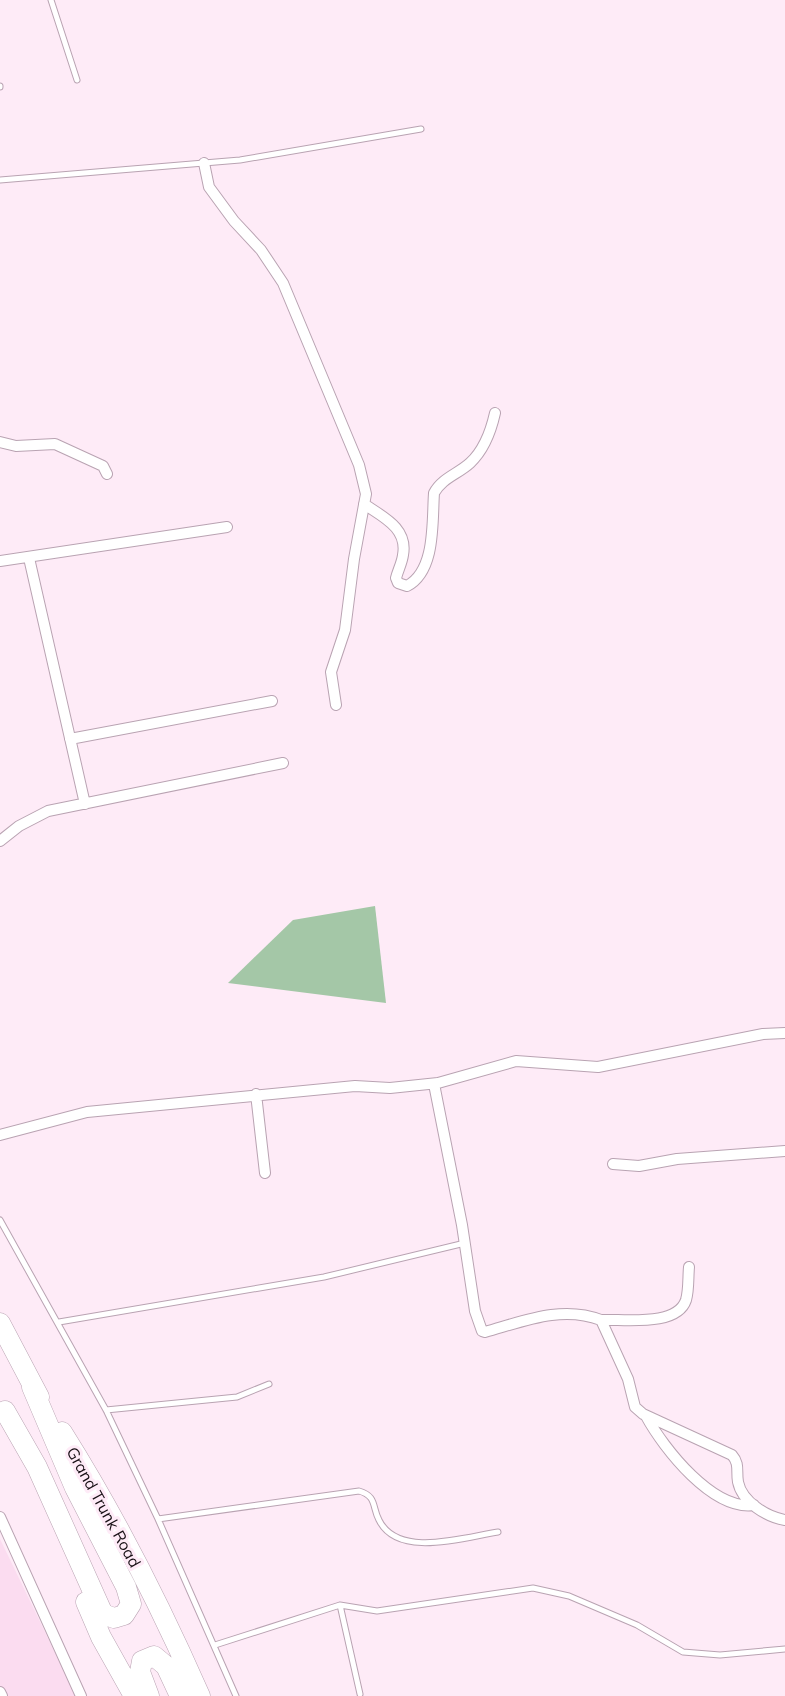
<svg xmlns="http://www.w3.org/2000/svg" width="785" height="1696" font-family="Mulish,sans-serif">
	<rect width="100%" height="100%" fill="#feebf7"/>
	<path fill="#fbdcf0" d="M0,1539l76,157h-76z"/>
	<path fill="#a4c7a7" d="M375,906l11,97 -158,-20 65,-63z"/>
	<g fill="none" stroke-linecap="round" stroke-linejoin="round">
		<g stroke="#b9a3b2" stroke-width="7">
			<path id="lane" d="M51,0l26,80
				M0,86v1
				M0,180l240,-20 181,-31
				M0,1220l106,190 52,109 78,177
				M59,1322l265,-45 141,-34
				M106,1410l131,-13 32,-13
				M158,1519l201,-28c18,5 13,16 20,29 19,39 86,17 119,12
				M340,1605l20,89
				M215,1645l125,-40 37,6 156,-23 36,8 68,29 46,27 37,3 65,-6"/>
		</g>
		<g stroke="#b9a3b2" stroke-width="12">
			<path id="street" d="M204,163l5,24 25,34 27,29 22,33 76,182 7,29 -12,65 -9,71 -14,42 5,33
				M0,442l16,4 39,-2 48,22 4,8
				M364,504c19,13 44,24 39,51 -1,8 -5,15 -7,23l2,5 9,3c29,-15 25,-65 27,-93 8,-15 24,-19 36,-30 14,-13 21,-32 25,-50
				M29,558l56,246
				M0,561l227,-34
				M70,739l202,-38
				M0,841l19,-15 29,-15 235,-48
				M434,1084l28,141 13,86 7,20 3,1c39,-11 77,-27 116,-12l27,59 7,28 8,7 89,41c8,9 4,16 6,27 4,20 29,35 47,38
				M256,1094l9,79
				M0,1135l87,-23 268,-26 35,2 48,-5 78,-22 82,6 165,-33 22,-1
				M613,1164l26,2 38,-7 108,-8
				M601,1320c24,-1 76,7 85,-20 3,-10 2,-23 3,-33
				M646,1416c18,33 67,95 108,89
				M0,1517l81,179
				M0,1692l2,4"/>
		</g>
		<g stroke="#b9a3b2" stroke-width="21">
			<path id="highway" d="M0,1323l39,74
				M5,1411l32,56 66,147 11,4 10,-3 7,-11 -5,-17 -51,-99 -43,-101
				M62,1432c53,84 98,173 138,264
				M86,1602l15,35 33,59
				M149,1696l-9,-24 2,-11 12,-5 12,10 14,30"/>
		</g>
		<use href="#lane" stroke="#fff" stroke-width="5"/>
		<use href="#street" stroke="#fff" stroke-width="10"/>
		<use href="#highway" stroke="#fff" stroke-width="20"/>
	</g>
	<g text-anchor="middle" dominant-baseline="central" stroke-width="6" stroke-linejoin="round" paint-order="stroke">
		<g font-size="16" fill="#160e13" stroke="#feebf7">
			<text transform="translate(104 1507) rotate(61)">Grand Trunk Road</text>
		</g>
	</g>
</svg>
